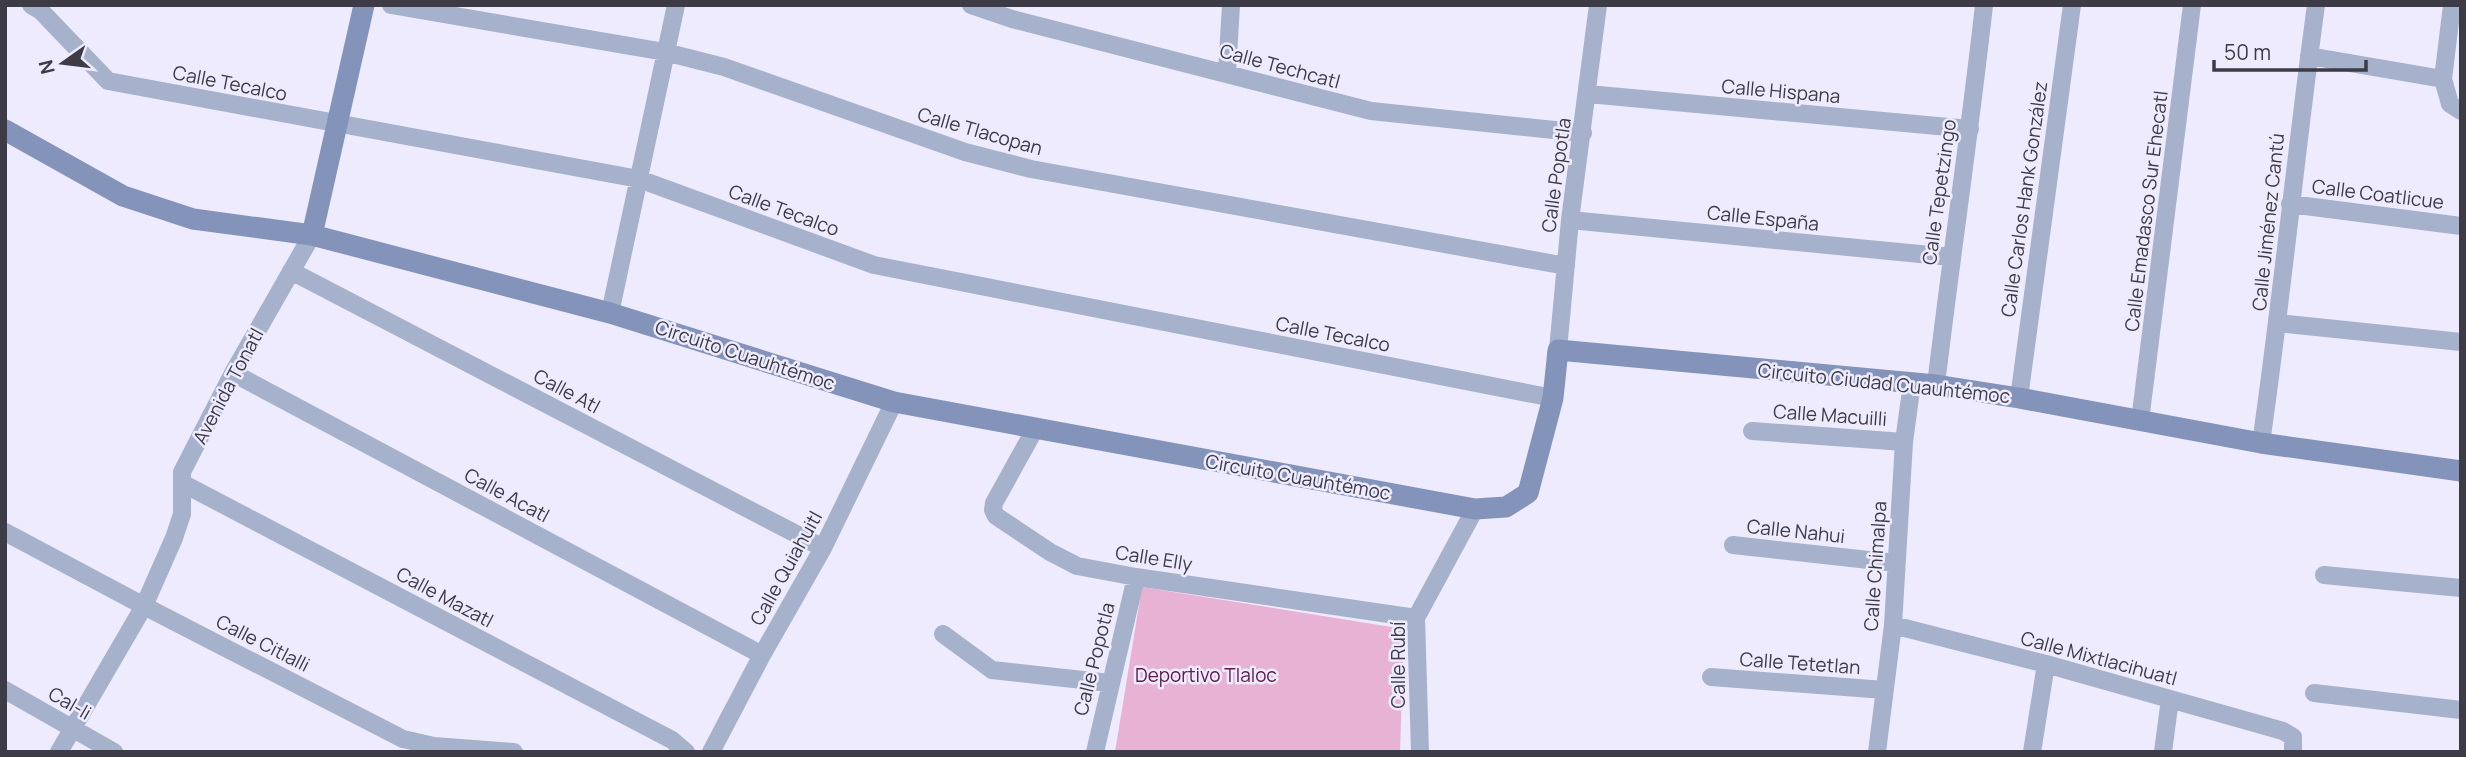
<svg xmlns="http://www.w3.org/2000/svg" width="2466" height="757" font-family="Manrope,sans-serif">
	<rect width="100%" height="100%" fill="#edebfd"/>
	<path fill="#e7b2d3" d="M1142,587l262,42 -4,123h-285z"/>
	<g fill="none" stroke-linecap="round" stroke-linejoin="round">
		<path stroke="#a6b1cb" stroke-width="18" d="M31,5l10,6 67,70 531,98 235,86 679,133
			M391,5l274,47 59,15 241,85 66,17 535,97
			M971,5l41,14 359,92 212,22
			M2452,5l-9,74 7,25 11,7
			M2309,56l134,23
			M1227,73l4,-68
			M1588,94l382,35
			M2290,204l171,22
			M1570,220l381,37
			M291,271l532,277
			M610,313l66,-308
			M2278,323l183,19
			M1558,350l12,-130 28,-215
			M233,373l529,282
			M1936,385c15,-127 34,-253 48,-380
			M2019,398l53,-393
			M2140,421l52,-416
			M1035,429l-41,74 -1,7 3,6 54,36 27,14 59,11 280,41
			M1752,431l152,11
			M2261,443c21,-146 35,-292 55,-438
			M182,483l490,257 14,12
			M5,532l139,74 259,133 31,7 80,6
			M1733,545l163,18
			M2324,575l137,13
			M1893,625l153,39 237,67 10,6v15
			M943,634l49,36 118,13
			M1711,677l174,13
			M5,690l109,62
			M2314,693l147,17
			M59,752l85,-146 30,-68 8,-24v-42l51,-99 79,-138
			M711,752l51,-97 61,-107 71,-146
			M1095,752l41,-175
			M1420,752l-4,-134 59,-109
			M1877,752l16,-127 11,-183 8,-59
			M2032,752l14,-88
			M2163,752l7,-53"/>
		<path stroke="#8393b9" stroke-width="21" d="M5,130l118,66 70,23 119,16 298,78 284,89 581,107 31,-2 22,-14 25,-95 5,-48 378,35 83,13 242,45 200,28
			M312,235l52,-230"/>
	</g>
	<g text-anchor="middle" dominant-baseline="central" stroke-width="5" stroke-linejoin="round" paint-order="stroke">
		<g font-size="19" fill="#3c3b46" stroke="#edebfd">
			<text transform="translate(1280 66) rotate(15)">Calle Techcatl</text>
			<text transform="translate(230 83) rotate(11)">Calle Tecalco</text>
			<text transform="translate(1781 91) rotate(5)">Calle Hispana</text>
			<text transform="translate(980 131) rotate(16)">Calle Tlacopan</text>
			<text transform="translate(1556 175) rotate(-82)">Calle Popotla</text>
			<text transform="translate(1939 192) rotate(-82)">Calle Tepetzingo</text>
			<text transform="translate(2378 194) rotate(7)">Calle Coatlicue</text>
			<text transform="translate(2024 199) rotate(-82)">Calle Carlos Hank González</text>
			<text transform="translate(784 210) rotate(20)">Calle Tecalco</text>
			<text transform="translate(2146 211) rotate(-83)">Calle Emadasco Sur Ehecatl</text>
			<text transform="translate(1763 218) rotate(6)">Calle España</text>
			<text transform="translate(2268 222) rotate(-84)">Calle Jiménez Cantú</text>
			<text transform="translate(1333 334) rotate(11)">Calle Tecalco</text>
			<text transform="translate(745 355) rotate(18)">Circuito Cuauhtémoc</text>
			<text transform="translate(1884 383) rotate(6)">Circuito Ciudad Cuauhtémoc</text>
			<text transform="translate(228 386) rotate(-62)">Avenida Tonatl</text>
			<text transform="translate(567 391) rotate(28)">Calle Atl</text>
			<text transform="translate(1830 415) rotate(4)">Calle Macuilli</text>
			<text transform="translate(1298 477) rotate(10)">Circuito Cuauhtémoc</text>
			<text transform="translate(507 495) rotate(28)">Calle Acatl</text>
			<text transform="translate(1796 531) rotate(6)">Calle Nahui</text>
			<text transform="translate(1154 558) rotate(9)">Calle Elly</text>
			<text transform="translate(1875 566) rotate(-86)">Calle Chimalpa</text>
			<text transform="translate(786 568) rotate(-61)">Calle Quiahuitl</text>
			<text transform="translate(445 597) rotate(28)">Calle Mazatl</text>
			<text transform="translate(263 643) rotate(27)">Calle Citlalli</text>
			<text transform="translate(2099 658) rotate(15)">Calle Mixtlacihuatl</text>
			<text transform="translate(1094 659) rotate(-76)">Calle Popotla</text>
			<text transform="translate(1800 663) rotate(4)">Calle Tetetlan</text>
			<text transform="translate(1398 665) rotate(-90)">Calle Rubí</text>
			<text transform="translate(70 703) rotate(30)">Cal-li</text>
		</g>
		<g font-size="19" fill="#5e184a" stroke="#edebfd">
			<text x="1206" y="675">Deportivo Tlaloc</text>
		</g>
	</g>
	<rect width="2466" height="757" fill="none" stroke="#3c3b46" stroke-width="14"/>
	<g transform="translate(63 63) rotate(256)" stroke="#edebfd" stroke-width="5" paint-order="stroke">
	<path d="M0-5L12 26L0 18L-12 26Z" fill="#3c3b46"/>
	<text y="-10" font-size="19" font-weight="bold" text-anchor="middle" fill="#3c3b46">N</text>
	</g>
	<path d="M2214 60v10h152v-10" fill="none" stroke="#3c3b46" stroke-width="3.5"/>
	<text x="2224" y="60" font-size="21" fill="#3c3b46" stroke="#edebfd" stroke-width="5" paint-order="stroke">50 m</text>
</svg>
